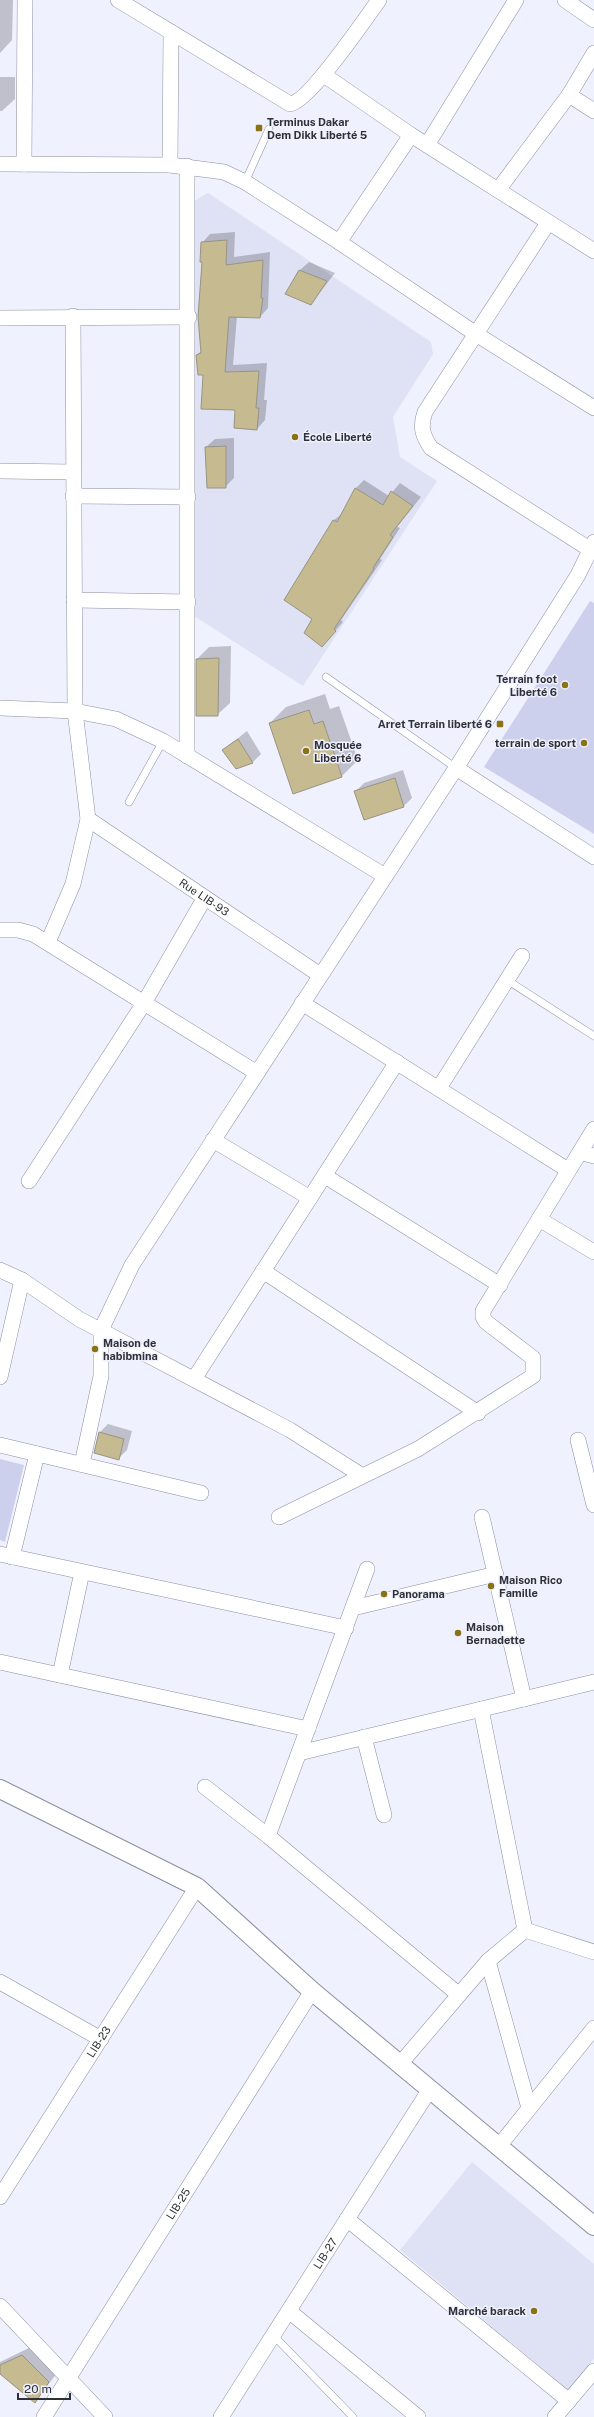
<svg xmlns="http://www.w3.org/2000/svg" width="594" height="2417" font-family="'Public Sans',sans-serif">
	<rect width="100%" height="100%" fill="#eff1ff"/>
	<path fill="#dfe2f4" d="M208,193l223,149 2,12 -40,63 7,40 37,24 -134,205 -109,-70v-415z
		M472,2162l122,102v95l-26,31 -168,-140z"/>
	<path fill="#cdd0ec" d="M590,601l4,2v231l-110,-67z
		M0,1459l24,6 -19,77 -5,-2z"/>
	<path fill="#0003" d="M0,0h13l-1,40 -12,13z
		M0,77h15v22l-13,12h-2z
		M235,232l-1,25 36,-5 -2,56 -8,9 -23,-1 -4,49 34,-2 -3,37h3l-2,20 -8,9 -53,-55 -7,-19 5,-5 1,-89 -1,-18 8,-9z
		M309,262l26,11 -24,31 -25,-11 14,-23z
		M234,438v40l-9,9 -19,-40 9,-8z
		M364,480l25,16 11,-13 21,14 -24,30 3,1 -20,31 2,1 -41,60 2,2 -21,24 -9,-27 -28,-19 49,-80 9,-7 13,-25z
		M231,646l-1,57 -13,12 -20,-56 12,-12z
		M325,694l5,15 9,-3 19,54 -16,16 -48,16 -24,-69 16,-16z
		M247,731l14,23 -9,9 -29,-13z
		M403,770l9,28 -8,8 -40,13 -9,-27 9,-9z
		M108,1424l24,7 -5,19 -9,9 -19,-26z
		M31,2347l26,26 -22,29 -35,-29v-13v2z"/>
	<path fill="#c5ba90" stroke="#989484" d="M227,240l-1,25 37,-5 -2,38h2l-3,20 -31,-1 -4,55 34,-1 -3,37h3l-2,22 -23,-2 1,-18 -34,-1 2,-34h-5l-2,-20 5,-2 -3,-36 4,-55h-2l1,-20z
		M299,270l28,11 -16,24 -26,-11z
		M226,446v42h-19l-2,-41z
		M355,488l28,17 8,-14 22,15 -23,29 3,2 -20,31 1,1 -40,60 2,2 -14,16 -18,-14 8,-14 -28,-19 49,-80 4,2z
		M219,658l-1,58h-22v-57z
		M309,710l5,14 9,-3 19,56 -49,17 -24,-71z
		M238,739l15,24 -17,6 -14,-19z
		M395,778l9,29 -40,13 -10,-29z
		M99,1432l25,7 -5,21 -25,-7z
		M22,2355l27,27 -14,21 -35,-29v-9z"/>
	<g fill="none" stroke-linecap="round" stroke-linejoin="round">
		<g stroke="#8e8f9f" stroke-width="8">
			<path id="service" d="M245,182l24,-53
				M326,677l130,91
				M129,802l34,-61
				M507,980l87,56
				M273,2335l80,82"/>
		</g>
		<g stroke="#8e8f9f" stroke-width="16">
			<g id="minor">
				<path d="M118,0l172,104c18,-1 76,-86 89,-104"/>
				<path d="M565,0l29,20"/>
				<path d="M324,75l87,60 183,116"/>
				<path d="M569,95l25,16"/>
				<path d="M427,145l89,-145"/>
				<path d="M0,164l170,1 54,7 21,10 94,60 137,92 118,74"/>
				<path d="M24,164l1,-164"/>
				<path d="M170,165l1,-133"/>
				<path d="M498,190l71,-95 25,-42"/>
				<path d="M548,223l-123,189c-5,14 -3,23 6,36l163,104"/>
				<path d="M339,242l72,-107"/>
				<path d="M0,318l189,-1"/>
				<path d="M0,471l72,1"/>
				<path d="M73,496l115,1"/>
				<path d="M74,600l114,2"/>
				<path d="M0,708l75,3 41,8 47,22 222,135"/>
				<path d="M187,756v-590"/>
				<path d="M456,768l138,89"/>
				<path id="s1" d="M88,819l232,156"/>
				<path d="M0,930h18l15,4 224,139"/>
				<path d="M48,942l25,-58 15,-65 -13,-108 -2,-395"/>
				<path d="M302,1003l266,167"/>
				<path d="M439,1088l83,-132"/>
				<path d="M213,1140l97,58"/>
				<path d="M580,1152l14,4"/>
				<path d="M325,1176l175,109"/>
				<path d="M29,1181l115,-178 60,-104"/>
				<path d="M539,1219l55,33"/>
				<path d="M0,1270l22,10 57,39 211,111 71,45"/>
				<path d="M263,1271l215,142"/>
				<path d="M0,1377l22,-97"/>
				<path d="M194,1379l203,-317"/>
				<path d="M578,1440l16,65"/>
				<path d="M0,1445l201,48"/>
				<path d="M82,1464l19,-88v-46l31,-65 324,-497 122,-193 16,-33"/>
				<path d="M279,1517l139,-68 115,-73v-18l-47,-36 -3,-5v-6l111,-182"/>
				<path d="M482,1517l42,182"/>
				<path d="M0,1554l346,74"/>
				<path d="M12,1557l25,-103"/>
				<path d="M353,1608l143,-34"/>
				<path d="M0,1662l308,67"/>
				<path d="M60,1675l22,-103"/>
				<path d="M481,1709l44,221"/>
				<path d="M364,1737l20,78"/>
				<path d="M299,1753l295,-71"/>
				<path d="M205,1787l63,49 190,158"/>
				<path d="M268,1836l99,-267"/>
				<path d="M525,1930l69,22"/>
				<path d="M488,1961l41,147"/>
				<path d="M0,1982l101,57"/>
				<path d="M400,2064l88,-103 37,-31"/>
				<path d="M499,2146l95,-118"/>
				<path id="s2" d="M0,2197l197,-310"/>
				<path d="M347,2219l222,182"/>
				<path d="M0,2306l105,111"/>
				<path d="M289,2311l129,106"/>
				<path id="s3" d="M44,2417l268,-426"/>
				<path id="s4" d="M221,2417l209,-328"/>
				<path d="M555,2417l39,-46"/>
			</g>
		</g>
		<g stroke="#8e8f9f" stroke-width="20">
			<path id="tertiary" d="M0,1789l197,98 115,104 282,235"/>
		</g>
		<use href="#service" stroke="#fff" stroke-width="7"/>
		<use href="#minor" stroke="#fff" stroke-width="15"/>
		<use href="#tertiary" stroke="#fff" stroke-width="18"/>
	</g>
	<g fill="#887315" stroke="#eff1ff" stroke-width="1.5">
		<rect x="255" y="124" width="8" height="8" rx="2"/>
		<circle cx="295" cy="437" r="4"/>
		<circle cx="565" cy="685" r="4"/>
		<rect x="496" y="720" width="8" height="8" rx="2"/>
		<circle cx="584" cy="743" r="4"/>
		<circle cx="306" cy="751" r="4"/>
		<circle cx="95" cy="1349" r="4"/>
		<circle cx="491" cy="1586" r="4"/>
		<circle cx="384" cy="1594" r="4"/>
		<circle cx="458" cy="1633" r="4"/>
		<circle cx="534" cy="2311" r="4"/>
	</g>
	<g text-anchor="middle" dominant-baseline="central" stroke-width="3" stroke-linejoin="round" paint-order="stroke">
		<g font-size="11" font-weight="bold" fill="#303137" stroke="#eff1ff" text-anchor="start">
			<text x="267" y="122">Terminus Dakar<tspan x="267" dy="13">Dem Dikk Liberté 5</tspan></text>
			<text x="303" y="437">École Liberté</text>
			<text x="557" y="679" text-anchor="end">Terrain foot<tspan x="557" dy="13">Liberté 6</tspan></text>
			<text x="492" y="724" text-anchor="end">Arret Terrain liberté 6</text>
			<text x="576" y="743" text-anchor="end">terrain de sport</text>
			<text x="314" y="745">Mosquée<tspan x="314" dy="13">Liberté 6</tspan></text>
			<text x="103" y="1343">Maison de<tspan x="103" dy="13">habibmina</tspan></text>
			<text x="499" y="1580">Maison Rico<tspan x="499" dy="13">Famille</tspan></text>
			<text x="392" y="1594">Panorama</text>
			<text x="466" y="1627">Maison<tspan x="466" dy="13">Bernadette</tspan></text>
			<text x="526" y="2311" text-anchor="end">Marché barack</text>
		</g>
		<g font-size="11" fill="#303137" stroke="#eff1ff">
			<text stroke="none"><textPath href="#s1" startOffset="140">Rue LIB-93</textPath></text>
			<text stroke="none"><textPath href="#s2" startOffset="184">LIB-23</textPath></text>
			<text stroke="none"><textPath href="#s3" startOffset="252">LIB-25</textPath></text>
			<text stroke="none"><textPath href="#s4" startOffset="194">LIB-27</textPath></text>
		</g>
	</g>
	<path d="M18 2393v6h52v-6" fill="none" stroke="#303137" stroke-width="2"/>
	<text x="24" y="2393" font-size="12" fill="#303137" stroke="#eff1ff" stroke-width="3" paint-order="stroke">20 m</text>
</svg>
